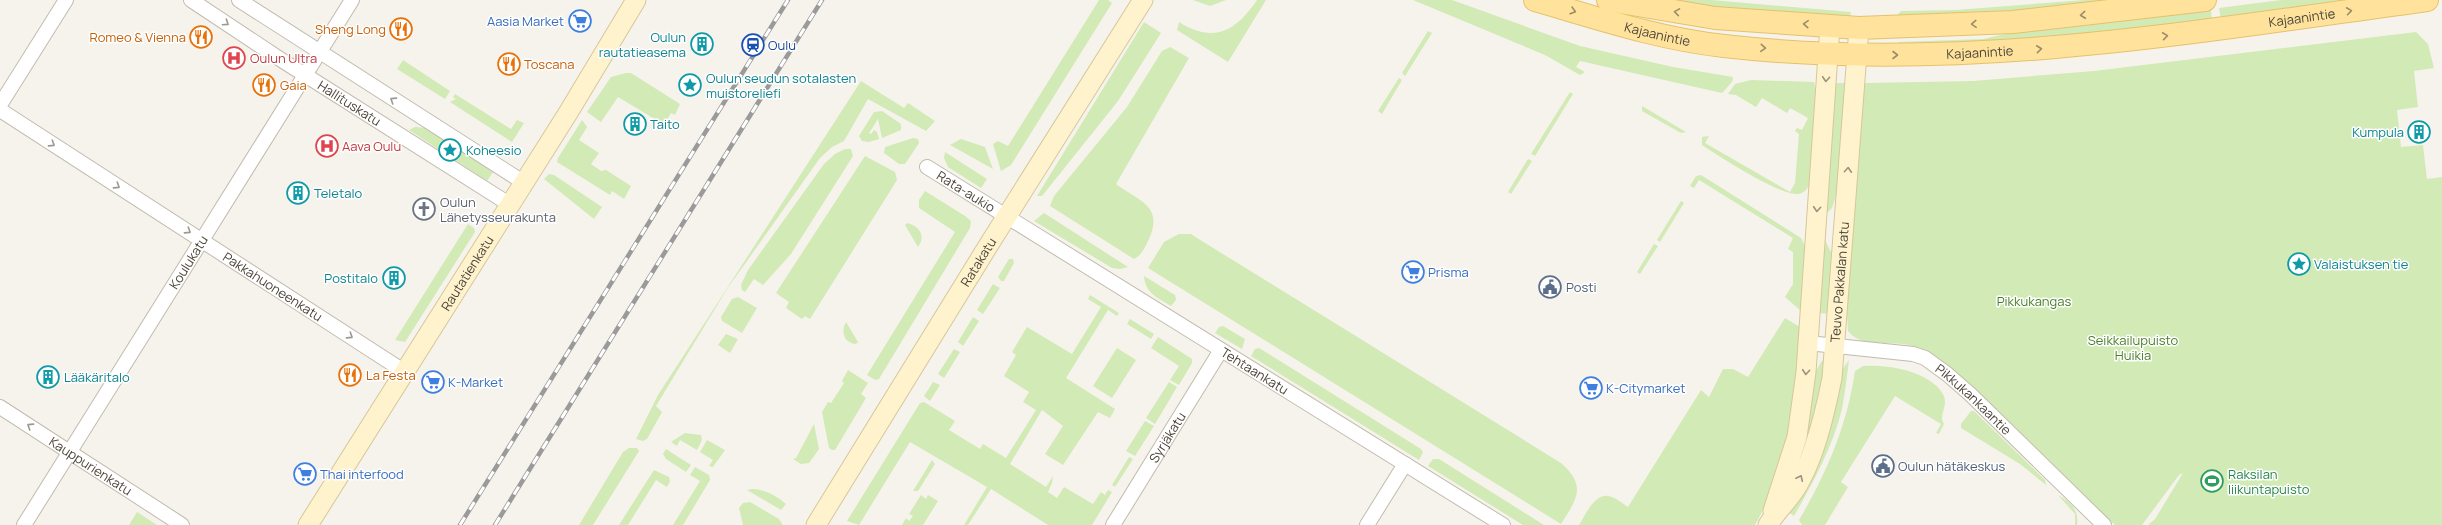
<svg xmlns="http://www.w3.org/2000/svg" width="2442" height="525" font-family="Manrope,sans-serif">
	<rect width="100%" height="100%" fill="#f6f3ec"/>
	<path fill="#d2eab5" d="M1099,0h9l4,3 -101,162 -10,6 -8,-27 5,-3 10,5z
		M1193,0h33l-16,6z
		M1257,0h9l-38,62 -51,-32 2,-8c35,22 57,9 78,-22z
		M1413,0h39l128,46 93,21 60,10 -1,5 -10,11 -142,-32 -4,6 9,5 -5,3 -35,-20z
		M1664,0h47l140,12 -1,4c-62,1 -125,-7 -186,-16z
		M2085,0h57l-127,13 -116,3 -1,-2 3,-3 55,-1z
		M2281,0h83l-143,20 -2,-12z
		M2211,10l1,11 -122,15 -191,10v-4l84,-3 35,-8z
		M1144,22l17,11 -43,68 -76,95h-5z
		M1428,31l4,2 -27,43 -3,-3z
		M2416,32l12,12 6,24 -20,3 4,36 -21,3 4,37 22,-2 4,34 15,-2v348h-294l7,-6 28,-46 -4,2 -37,50h-27l-171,-163c-12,-7 -22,-14 -36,-17 -20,-5 -46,4 -60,-14l-1,-17 12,-184 6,-47 108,-2 121,-10z
		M1170,47l19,11 -73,126c23,17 48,22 33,55 -4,8 -7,16 -15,20l-84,-53 4,-10 73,-89 35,-56z
		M403,60l47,31 -5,8 -48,-30z
		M626,73h5l49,31 -5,11 -4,-2 -4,7 4,3 -3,4 -50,-30 -17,25 -14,-10 24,-35z
		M1399,78l3,2 -20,34 -4,-3z
		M1751,80l63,2 2,11 -6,90c-2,6 -7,11 -13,11 -18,1 -77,-37 -95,-49v-8l7,-1 -4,7 85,49 5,-9 4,-49 -4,-3 2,-3 5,2 6,-12 -18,-10 -3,5 -25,-15 -6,9 -20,-12 -8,-1 7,-10z
		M861,81l43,27 4,-5 27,18 -9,10 -58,-32 -24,42 -12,6 -12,11 -93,131 -71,117 6,6 -15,27 -4,2 -7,-2 22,-44z
		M1834,83h11l-7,107 -6,18 -7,7z
		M1570,92l3,2 -38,62 -4,-2z
		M455,94l56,35 6,-9 7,3 -12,19 -62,-40 6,-3 -3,-2z
		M1642,106l44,26 -5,1 -39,-22z
		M882,111l19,13v6l-19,8 -4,-19 -9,14 2,1 3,-4 3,2 2,7 -10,3 -7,-1 -3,-5 15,-24z
		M582,120l5,7 -8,13 20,13 -8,11 10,7 5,-1 25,16 -7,13 -12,-8 -2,4 -53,-33 1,-4z
		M415,127l10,1 68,44 -6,9 -78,-51z
		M913,138l5,1 1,4 -14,21h-6l-15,-11 1,-6z
		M961,139l24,8 8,22 -43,-24z
		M845,149h6l2,7 -62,98 -28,31 -9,-6 -9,13 -3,-2 -1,-5 7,-15 76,-106 11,-10z
		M945,152l42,27 -6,9 -33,-21 -4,-9z
		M865,156l30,16 2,8 -87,139 -5,-3 -3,3 -16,-11 3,-6 -13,-9z
		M1528,159l4,2 -21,33 -3,-2z
		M549,174l5,1 48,32 -8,12 -50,-40z
		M1701,175l100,63 4,8 -4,65 -16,-14 8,-13v-32l-5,-3 5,-11 -94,-58 -5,8 -4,-2 6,-10z
		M925,191l40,25 6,5 -1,7 -91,151 -4,1 -8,-5 88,-143 -36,-24v-8z
		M1681,201l3,2 -24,39 -3,-2z
		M1044,213l84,54 -8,2 -8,-1 -78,-47z
		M908,223c12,4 18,13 10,24l-13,-22z
		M468,224l6,4 1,4 -70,110 -10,-2z
		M1179,234h12l6,4 364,225c26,23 16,36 0,61l-413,-256 16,-26z
		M1824,238l9,18 -3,58 -12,-1z
		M1654,244l4,2 -18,28 -3,-2z
		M1009,259h4l1,4 -10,18h-3l-3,-4z
		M1144,276l31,19 1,5 -5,6c-13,-8 -26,-13 -27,-30z
		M993,284l7,4 -17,26 -6,-4z
		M1090,295l29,18 -2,3 -9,-6 -42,68 49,31 -5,9 -12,-6 -35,53 -18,-11 18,-28 -21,-16 -32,54 36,23 7,-11 -1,7 -4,9 9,6 7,-11 29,17 8,-12 4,3 3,-5 4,2 -20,33h-44l-57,-36 -23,36h-4l23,-38 -77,-45 -51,83 -12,-4 73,-118 4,-1 31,19 -6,9 31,19 3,-5 23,14 30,-48 -13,-8 6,-10 -25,-16 12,-21 -4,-3 15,-25 45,27 29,-47 -13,-8z
		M738,297l19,11 -15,25 -20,-12 -1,-4 11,-18z
		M973,317l6,4 -16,25 -5,-4z
		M1785,318l15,9c-5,69 -10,137 -45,198h-176c6,-9 15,-31 29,-29 7,1 14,7 20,11l73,-117 8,7 14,-28h10l15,8z
		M1130,319l24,15 -3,5 -24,-15z
		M846,322l12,20 -2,2c-13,-1 -15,-13 -10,-22z
		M1223,326l22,13 -3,10 -27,-16 4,-6z
		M726,334l12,5 -8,14 -12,-8z
		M1158,337l34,22v4l-13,22 -9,-5 9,-14 -28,-18z
		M1117,348l19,12 -24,38 -19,-12z
		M1259,348l162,101 2,3 -4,8 -168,-104 4,-7z
		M954,349l6,3 -16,26 -6,-4z
		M1827,357c-7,47 -15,81 -38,122l27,-108 5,-9z
		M1849,360c-2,16 -4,33 -7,49 -9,37 -29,74 -48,107l-6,-4 53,-141z
		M1863,366c24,-2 69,5 81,30 3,9 -2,15 -2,24l2,4 -5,10 -3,-1 5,-9 -46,-28 -54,86 7,5 -23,38h-23l-3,-5c28,-47 48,-95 56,-149z
		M848,370l20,13 -7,11 5,4 -31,52h-3l-3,-2 -7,-36 6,-10 3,1 13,-20 -2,-2z
		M933,382l7,3 -10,16 -6,-5z
		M1169,382l8,5 -22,37 -9,-6z
		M1971,411h3l71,69 1,5 -26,-21 -59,-36v-4z
		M1145,421l9,5 -19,30 -9,-5z
		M814,424l5,25 -10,14 -8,1 -8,-5 3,-1z
		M685,433l16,2 1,5 -5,10 -17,-10 -3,6 -6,-4z
		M707,440l18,10 -12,17 -4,-1 4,-6 -13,-8z
		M629,448h8l2,3 -46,74h-14l44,-73z
		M666,449l25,16 -5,7 -20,-13 -3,-5z
		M1129,457l4,2 -18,28 -3,-2z
		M1433,459h6l105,66h-21l-95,-59z
		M932,460l3,4 -17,27h-5z
		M695,467l14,8 1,5 -27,45h-10l27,-44 -10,-6z
		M654,470l15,7 1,4 -3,6 -11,-7 -28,45h-9z
		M752,489c12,0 25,7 34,15l-5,6 -34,-20z
		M921,495l5,4 2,-4 10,6 -15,24h-21l4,-7 3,3 4,-5 -4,-2z
		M2058,495c13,8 21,14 19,30h-2v-11z
		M750,502l29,17 4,6h-40l-4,-17 4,-5z
		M137,512l20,13h-28z"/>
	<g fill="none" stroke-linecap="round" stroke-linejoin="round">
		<g stroke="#c2bbae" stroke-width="16">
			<g id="street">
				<path id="s1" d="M191,0l92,61 226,143"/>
				<path d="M239,0l284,182"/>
				<path d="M0,105l66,-105"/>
				<path id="s2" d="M0,110l405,262"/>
				<path id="s3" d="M927,167l576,358"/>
				<path id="s4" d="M1808,343l105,11 12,4 22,16 23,20 134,131"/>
				<path id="s5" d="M0,407l182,118"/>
				<path id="s6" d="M24,525l328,-525"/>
				<path id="s7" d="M1113,525l108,-175"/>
				<path d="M1367,525l38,-61"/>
			</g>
		</g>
		<g stroke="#d6c79b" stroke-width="21">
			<g id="secondary">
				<path d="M1773,511l24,-74 9,-65 24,-346"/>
				<path id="s8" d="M308,525l260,-412 68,-113"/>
				<path id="s9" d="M816,525l172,-279 155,-246"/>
				<path id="s10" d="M1768,525c7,-12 18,-22 26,-34 20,-30 31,-78 38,-113l27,-350"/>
			</g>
		</g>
		<g stroke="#e6c16a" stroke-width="24">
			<g id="primary">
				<path id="s11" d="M1535,0c62,18 124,39 189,46 237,27 469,-14 703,-46"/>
				<path d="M1608,0l107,18 144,10 154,-6 192,-22"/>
			</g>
		</g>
		<use href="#street" stroke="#fff" stroke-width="14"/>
		<use href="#secondary" stroke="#fff3cd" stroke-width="19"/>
		<use href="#primary" stroke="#ffe39c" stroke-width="22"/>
		<g stroke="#9a9a9a" stroke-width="4.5">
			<path id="rail" d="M460,525l328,-525
				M495,525l327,-525"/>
		</g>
		<use href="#rail" stroke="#fff" stroke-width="3" stroke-dasharray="9" stroke-linecap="butt"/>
	</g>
	<defs><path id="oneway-chevron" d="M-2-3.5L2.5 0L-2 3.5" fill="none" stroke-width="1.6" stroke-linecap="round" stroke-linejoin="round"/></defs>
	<g stroke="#9c8c66">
		<use href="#oneway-chevron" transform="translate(1573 11) rotate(16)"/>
		<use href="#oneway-chevron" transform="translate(2349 11) rotate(-8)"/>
		<use href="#oneway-chevron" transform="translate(1677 12) rotate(-171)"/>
		<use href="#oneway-chevron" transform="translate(2083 15) rotate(174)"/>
		<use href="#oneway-chevron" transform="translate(1806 24) rotate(-176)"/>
		<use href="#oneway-chevron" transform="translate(1974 24) rotate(177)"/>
		<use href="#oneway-chevron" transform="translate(2165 36) rotate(-8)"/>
		<use href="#oneway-chevron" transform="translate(1763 48) rotate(4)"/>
		<use href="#oneway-chevron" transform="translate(2039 49) rotate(-6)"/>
		<use href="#oneway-chevron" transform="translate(1895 55)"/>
	</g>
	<g stroke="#9c9892">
		<use href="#oneway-chevron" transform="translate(226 23) rotate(34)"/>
		<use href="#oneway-chevron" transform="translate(393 100) rotate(-147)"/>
		<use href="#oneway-chevron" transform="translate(52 144) rotate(33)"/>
		<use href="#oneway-chevron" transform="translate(117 186) rotate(33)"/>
		<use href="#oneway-chevron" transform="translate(188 231) rotate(33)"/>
		<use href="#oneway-chevron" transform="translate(350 336) rotate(33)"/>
		<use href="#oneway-chevron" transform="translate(30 426) rotate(-147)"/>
	</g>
	<g stroke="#9c937c">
		<use href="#oneway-chevron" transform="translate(1826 79) rotate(94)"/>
		<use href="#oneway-chevron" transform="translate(1848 170) rotate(-86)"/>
		<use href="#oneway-chevron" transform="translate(1817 209) rotate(94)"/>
		<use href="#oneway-chevron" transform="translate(1806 372) rotate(95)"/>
		<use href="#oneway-chevron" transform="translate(1800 478) rotate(-65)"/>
	</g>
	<defs>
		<g id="supermarket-ring" transform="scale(1.15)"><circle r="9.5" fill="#fff" stroke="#3f7fe0" stroke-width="1.5"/><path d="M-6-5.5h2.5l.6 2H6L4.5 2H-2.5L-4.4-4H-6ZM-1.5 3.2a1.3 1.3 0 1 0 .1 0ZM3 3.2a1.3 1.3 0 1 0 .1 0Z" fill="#3f7fe0"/></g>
		<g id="restaurant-ring" transform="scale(1.15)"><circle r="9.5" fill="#fff" stroke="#e8710a" stroke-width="1.5"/><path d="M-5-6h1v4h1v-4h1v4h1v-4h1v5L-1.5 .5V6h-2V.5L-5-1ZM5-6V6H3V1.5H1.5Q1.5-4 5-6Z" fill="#e8710a"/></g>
		<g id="building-ring" transform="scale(1.15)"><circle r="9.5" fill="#fff" stroke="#0f9aa8" stroke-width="1.5"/><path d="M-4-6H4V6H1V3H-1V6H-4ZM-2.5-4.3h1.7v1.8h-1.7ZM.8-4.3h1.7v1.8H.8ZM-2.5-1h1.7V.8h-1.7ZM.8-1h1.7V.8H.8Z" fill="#0f9aa8"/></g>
		<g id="station-ring" transform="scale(1.15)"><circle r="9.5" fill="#fff" stroke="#1a4fb4" stroke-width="1.5"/><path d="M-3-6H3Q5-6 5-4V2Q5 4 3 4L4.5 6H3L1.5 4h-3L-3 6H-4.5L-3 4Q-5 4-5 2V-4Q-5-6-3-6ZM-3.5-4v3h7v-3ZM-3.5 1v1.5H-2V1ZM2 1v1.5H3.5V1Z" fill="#1a4fb4"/></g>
		<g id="hospital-ring" transform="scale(1.15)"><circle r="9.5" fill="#fff" stroke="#e0444e" stroke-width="1.5"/><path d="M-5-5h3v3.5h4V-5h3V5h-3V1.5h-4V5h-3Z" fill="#e0444e"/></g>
		<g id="sight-ring" transform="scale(1.15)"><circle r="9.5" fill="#fff" stroke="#0f9aa8" stroke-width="1.5"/><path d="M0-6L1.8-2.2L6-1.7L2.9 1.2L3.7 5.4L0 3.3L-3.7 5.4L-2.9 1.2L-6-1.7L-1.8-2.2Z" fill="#0f9aa8"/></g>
		<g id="church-ring" transform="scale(1.15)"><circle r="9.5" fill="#fff" stroke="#6b7280" stroke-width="1.5"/><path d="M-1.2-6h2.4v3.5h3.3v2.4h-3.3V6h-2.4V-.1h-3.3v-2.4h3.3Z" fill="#6b7280"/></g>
		<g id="civic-ring" transform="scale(1.15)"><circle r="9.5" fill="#fff" stroke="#5c6f8a" stroke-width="1.5"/><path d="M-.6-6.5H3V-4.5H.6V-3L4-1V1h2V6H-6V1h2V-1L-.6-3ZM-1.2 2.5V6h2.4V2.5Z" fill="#5c6f8a"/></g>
		<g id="stadium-ring" transform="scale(1.15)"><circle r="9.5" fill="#fff" stroke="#2e9e5b" stroke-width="1.5"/><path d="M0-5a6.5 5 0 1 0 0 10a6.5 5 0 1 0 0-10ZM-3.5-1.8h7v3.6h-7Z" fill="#2e9e5b"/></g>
	</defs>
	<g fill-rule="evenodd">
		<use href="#supermarket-ring" x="580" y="21"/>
		<use href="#restaurant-ring" x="401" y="29"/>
		<use href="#restaurant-ring" x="201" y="37"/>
		<use href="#building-ring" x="702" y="44"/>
		<use href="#station-ring" x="753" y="45"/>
		<use href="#hospital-ring" x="234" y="58"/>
		<use href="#restaurant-ring" x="509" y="64"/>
		<use href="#restaurant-ring" x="264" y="85"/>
		<use href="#sight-ring" x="690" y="85"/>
		<use href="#building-ring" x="635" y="124"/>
		<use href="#building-ring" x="2419" y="132"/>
		<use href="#hospital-ring" x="327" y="146"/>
		<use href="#sight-ring" x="450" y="150"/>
		<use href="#building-ring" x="298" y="193"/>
		<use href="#church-ring" x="424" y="209"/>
		<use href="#sight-ring" x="2299" y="264"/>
		<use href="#supermarket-ring" x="1413" y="272"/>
		<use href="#building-ring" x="394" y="278"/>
		<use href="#civic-ring" x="1550" y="287"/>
		<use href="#restaurant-ring" x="350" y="375"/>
		<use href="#building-ring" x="48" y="377"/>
		<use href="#supermarket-ring" x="433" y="382"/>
		<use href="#supermarket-ring" x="1591" y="388"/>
		<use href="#civic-ring" x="1883" y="466"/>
		<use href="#supermarket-ring" x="305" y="474"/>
		<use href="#stadium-ring" x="2212" y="481"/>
	</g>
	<g text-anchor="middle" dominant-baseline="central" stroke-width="3" stroke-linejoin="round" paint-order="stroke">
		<g font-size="13" fill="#4b4439" stroke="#fff">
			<text stroke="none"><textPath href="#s11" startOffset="775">Kajaanintie</textPath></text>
			<text stroke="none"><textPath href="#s11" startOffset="127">Kajaanintie</textPath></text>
			<text stroke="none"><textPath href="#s11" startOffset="451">Kajaanintie</textPath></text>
			<text stroke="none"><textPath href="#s1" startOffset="189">Hallituskatu</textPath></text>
			<text stroke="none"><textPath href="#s3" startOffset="46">Rata-aukio</textPath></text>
			<text stroke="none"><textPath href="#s9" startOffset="309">Ratakatu</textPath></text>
			<text stroke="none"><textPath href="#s6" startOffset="310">Koulukatu</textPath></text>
			<text stroke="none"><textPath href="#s8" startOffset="298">Rautatienkatu</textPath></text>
			<text stroke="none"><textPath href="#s10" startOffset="259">Teuvo Pakkalan katu</textPath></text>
			<text stroke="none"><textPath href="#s2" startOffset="325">Pakkahuoneenkatu</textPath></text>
			<text stroke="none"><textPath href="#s3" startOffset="386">Tehtaankatu</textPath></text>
			<text stroke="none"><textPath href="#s4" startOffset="182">Pikkukankaantie</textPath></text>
			<text stroke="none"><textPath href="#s7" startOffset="103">Syrjäkatu</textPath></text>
			<text stroke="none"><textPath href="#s5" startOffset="108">Kauppurienkatu</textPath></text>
		</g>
		<g font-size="13" fill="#366cbe" stroke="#fff" text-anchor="start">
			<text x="564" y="21" text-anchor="end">Aasia Market</text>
			<text x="1428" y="272">Prisma</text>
			<text x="448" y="382">K-Market</text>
			<text x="1606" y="388">K-Citymarket</text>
			<text x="320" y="474">Thai interfood</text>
		</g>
		<g font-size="13" fill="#c56008" stroke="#fff" text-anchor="start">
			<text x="386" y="29" text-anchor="end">Sheng Long</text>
			<text x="186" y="37" text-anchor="end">Romeo &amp; Vienna</text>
			<text x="524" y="64">Toscana</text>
			<text x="280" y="85">Gaia</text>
			<text x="366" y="375">La Festa</text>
		</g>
		<g font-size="13" fill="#0d838f" stroke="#fff" text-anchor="start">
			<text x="686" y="37" text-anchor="end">Oulun<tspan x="686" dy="15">rautatieasema</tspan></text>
			<text x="706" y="78">Oulun seudun sotalasten<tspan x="706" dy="15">muistoreliefi</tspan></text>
			<text x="650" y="124">Taito</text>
			<text x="2404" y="132" text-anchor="end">Kumpula</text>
			<text x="466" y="150">Koheesio</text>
			<text x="314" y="193">Teletalo</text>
			<text x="2314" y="264">Valaistuksen tie</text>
			<text x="378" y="278" text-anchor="end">Postitalo</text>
			<text x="64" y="377">Lääkäritalo</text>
		</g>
		<g font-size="13" fill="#164399" stroke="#fff" text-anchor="start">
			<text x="768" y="45">Oulu</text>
		</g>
		<g font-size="13" fill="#be3a42" stroke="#fff" text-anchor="start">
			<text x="250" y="58">Oulun Ultra</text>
			<text x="342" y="146">Aava Oulu</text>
		</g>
		<g font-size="13" fill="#5b616d" stroke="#fff" text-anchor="start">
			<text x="440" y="202">Oulun<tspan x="440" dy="15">Lähetysseurakunta</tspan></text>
		</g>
		<g font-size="13" fill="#4e5e75" stroke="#fff" text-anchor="start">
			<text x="1566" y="287">Posti</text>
			<text x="1898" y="466">Oulun hätäkeskus</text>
		</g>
		<g font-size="13" fill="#4a7f2a" stroke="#fff">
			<text x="2034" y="301">Pikkukangas</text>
			<text x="2133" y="340">Seikkailupuisto<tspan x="2133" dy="15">Huikia</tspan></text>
		</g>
		<g font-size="13" fill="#27864d" stroke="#fff" text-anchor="start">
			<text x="2228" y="474">Raksilan<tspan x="2228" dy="15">liikuntapuisto</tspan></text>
		</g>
	</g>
</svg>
